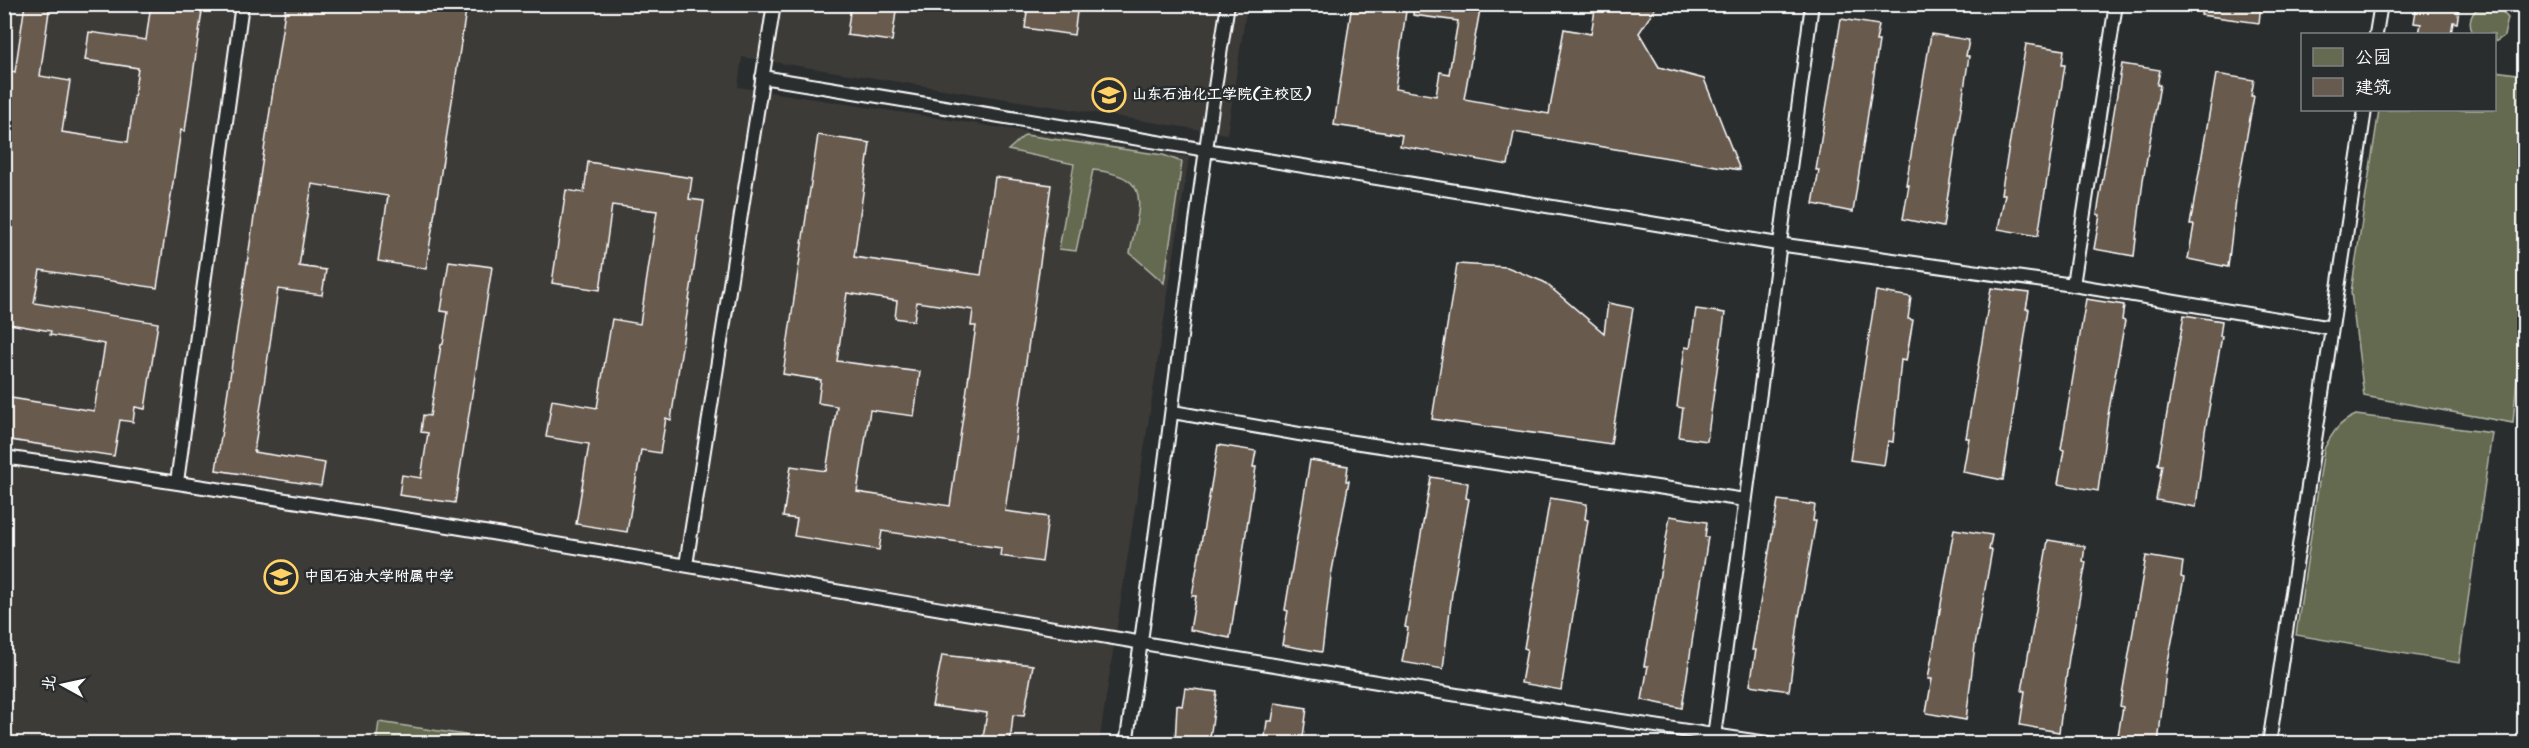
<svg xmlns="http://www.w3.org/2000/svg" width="2529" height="748" font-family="Kalam,'LXGW WenKai TC',sans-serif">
	<rect width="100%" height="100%" fill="#2a2d2e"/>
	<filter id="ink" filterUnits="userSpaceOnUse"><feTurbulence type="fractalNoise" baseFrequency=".0167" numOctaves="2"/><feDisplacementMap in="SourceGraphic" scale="12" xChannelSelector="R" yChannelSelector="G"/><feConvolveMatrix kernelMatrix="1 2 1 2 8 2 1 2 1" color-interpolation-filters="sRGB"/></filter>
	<g filter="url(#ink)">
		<path fill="#3c3a38" d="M4,5h1243l-20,129 -485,-77 -4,30 451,70 -90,586h-1094z"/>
		<path fill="#646b50" stroke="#b2b5a8" stroke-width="1.5" d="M2483,5h13l12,13 -4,18 -9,6 -1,-8h-21c-6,-12 -2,-23 10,-29z
			M2495,71l29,4v223l-11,125 -149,-27 -13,-104 28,-182h115z
			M1025,135l138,20 19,7 -18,121 -34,-30c9,-48 25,-77 -37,-83l-17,81 -17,-2 15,-85 -66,-14z
			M2356,415l136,18 -33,230 -163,-28 28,-186c9,-17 15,-27 32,-34z
			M379,722l140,21h-143z"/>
		<path fill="#675a4e" stroke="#fff" stroke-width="1.5" fill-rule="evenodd" d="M25,4h25l-10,72 30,5 -8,51 66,10 10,-74 -53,-8 4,-28 57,8 5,-36h52l-18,127 -4,-1 -24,158 -117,-18 -6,33 124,20 -13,86 -10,-2 -2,15 -13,-2 -6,36 -110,-17v-42l90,14 11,-67 -55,-9 1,-4 -47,-8v-219l6,-33 5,1z
			M286,4h181l-41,265 -48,-8 10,-65 -76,-12 -13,82 27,4 -4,25 -44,-6 -24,163 71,11 -4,23 -105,-16z
			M851,4h46l-5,37 -45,-6z
			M1028,4h50l-4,31 -49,-7z
			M1352,4h55l-12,85 41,7 4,-24 9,2 9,-53 -45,-6 1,-11h67l-17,95 85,15 15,-85 27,5 5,-30h62l-19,29 20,34 45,12 36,91 -226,-38 -6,33 -108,-19 2,-11 -68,-10z
			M2202,4h59l-2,19 -58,-8z
			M2417,4h43l-3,19 -4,-1 -2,12h-32l2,-10 -7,-1z
			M1841,19l38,6 -3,16h3l-26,171 -40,-8 6,-34h-3z
			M1931,34l38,6 -3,16h3l-26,171 -40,-8 6,-34h-3z
			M2026,44l38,6 -2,15h3l-27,171 -40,-7 7,-35h-4z
			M2122,64l38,6 -3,15h3l-17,95 -9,76 -40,-7 6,-34 -3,-1z
			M2216,74l38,6 -3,16h3l-17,95 -9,76 -40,-8 6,-34h-4z
			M818,135l52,8 -16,114 127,18 14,-98 56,8 -46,326 43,6 -6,45 -42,-6 1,-8 -119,-17 -3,19 -85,-14 3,-17 -14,-2 8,-51 35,5 11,-65 -19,-3 3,-23 -38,-6zM847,293l50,8 -2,17 19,3 3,-19 56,8 -2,16h5l-26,180 -93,-14 13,-82 44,6 6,-44 -83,-11z
			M588,162l104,16 -3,21 15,2 -33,219 -5,-2 -6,35 -19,-3 -14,82 -51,-8 13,-80 -43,-7 6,-37 45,8 15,-89 28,5 17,-113 -45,-6 -12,85 -48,-7 14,-93 18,3z
			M449,261l43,6 -37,236 -56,-8 3,-20 19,3 7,-45 -7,-1 2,-17 7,1 11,-71 2,-1 5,-32 -7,-1z
			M1457,264l50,3 37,15 60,51 4,-30 25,5 -22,136 -179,-25z
			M1991,288l38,5 -3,16h3l-26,171 -40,-8 6,-34h-3z
			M1876,291l35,6 -3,22 5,1 -7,41 -5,-1 -8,82 -5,-1 -4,24 -34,-5z
			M2086,299l38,6 -2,15 3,1 -17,94 -10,76 -40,-7 6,-34 -3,-1z
			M1696,309l29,4 -18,128 -28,-4 4,-29 -6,-1 8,-60 5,1z
			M2184,315l38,6 -2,15h2l-17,95 -9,76 -40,-7 6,-35h-4z
			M1218,445l38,6 -3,16h3l-26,171 -40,-8 6,-34h-4z
			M1310,460l38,6 -2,15h3l-18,95 -9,76 -40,-7 6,-34 -3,-1z
			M1431,477l37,6 -2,15 3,1 -17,94 -9,76 -41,-7 6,-34 -3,-1z
			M1550,498l37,6 -2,15 3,1 -27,170 -40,-7 6,-34 -3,-1z
			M1778,500l37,5 -2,16h3l-17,95 -10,75 -39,-6 6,-35h-4z
			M1670,516l37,6 -2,15h3l-26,171 -40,-8 6,-34h-4z
			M1954,529l38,6 -3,15h3l-17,95 -9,75 -40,-7 6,-34h-4z
			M2048,540l37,6 -2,15 3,1 -17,95 -10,75 -39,-7 5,-34h-3z
			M2146,556l37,6 -2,15 3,1 -18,94 -8,72h-28l-13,-3 6,-34 -3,-1z
			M942,655l91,10 -9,51 -11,-1 -3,29h-28l5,-31 -55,-7z
			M1185,688l32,4 -8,52h-34l2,-39 5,1z
			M1275,703l32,5 -5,36h-38l3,-23h5z"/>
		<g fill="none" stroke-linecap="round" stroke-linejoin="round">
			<g stroke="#fff" stroke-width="16">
				<path id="service" d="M2376,34l5,-30
					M762,77l1016,167 295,41 259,43
					M2073,285l43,-281
					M1173,412l126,22 446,66
					M4,457c592,86 1179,200 1771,287
					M177,482l65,-478
					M686,565l88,-561
					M1126,744c38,-246 62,-494 102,-740
					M1713,744l99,-740
					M2269,744l96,-634"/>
			</g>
			<use href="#service" stroke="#2a2d2e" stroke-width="12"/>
		</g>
	</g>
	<defs>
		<g id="university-ring" transform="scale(1.725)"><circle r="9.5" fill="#2a2d2e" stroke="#ffd166" stroke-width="1.5"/><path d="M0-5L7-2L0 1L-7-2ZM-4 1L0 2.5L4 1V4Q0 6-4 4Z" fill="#ffd166"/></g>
		<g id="school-ring" transform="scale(1.725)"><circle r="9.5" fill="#2a2d2e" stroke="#ffd166" stroke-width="1.5"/><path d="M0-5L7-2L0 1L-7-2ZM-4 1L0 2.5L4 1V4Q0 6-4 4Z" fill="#ffd166"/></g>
	</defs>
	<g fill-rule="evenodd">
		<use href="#university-ring" x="1109" y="95"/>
		<use href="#school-ring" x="281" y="577"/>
	</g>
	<g text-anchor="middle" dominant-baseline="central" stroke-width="5" stroke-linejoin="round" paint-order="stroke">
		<g font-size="15" font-weight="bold" fill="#fff" stroke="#2a2d2e" text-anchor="start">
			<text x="1132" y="95">山东石油化工学院(主校区)</text>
			<text x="304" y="577">中国石油大学附属中学</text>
		</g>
	</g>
	<rect width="2529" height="748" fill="none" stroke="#2a2d2e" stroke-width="24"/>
	<rect x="12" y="12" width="2505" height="724" fill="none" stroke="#fff" stroke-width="2" filter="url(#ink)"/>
	<rect x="2301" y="33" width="195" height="78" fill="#2a2d2e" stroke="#7f8182" stroke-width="1.5"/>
	<rect x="2313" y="48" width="30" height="18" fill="#646b50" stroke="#7f8182" stroke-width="1.5"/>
	<text x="2355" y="63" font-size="18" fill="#ffffff">公园</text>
	<rect x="2313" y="78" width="30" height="18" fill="#675a4e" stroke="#7f8182" stroke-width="1.5"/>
	<text x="2355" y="93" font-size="18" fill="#ffffff">建筑</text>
	<g transform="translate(63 685) rotate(278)" stroke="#2a2d2e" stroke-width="4.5" paint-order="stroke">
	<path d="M0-4.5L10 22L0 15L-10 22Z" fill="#ffffff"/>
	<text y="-9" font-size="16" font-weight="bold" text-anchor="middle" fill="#ffffff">北</text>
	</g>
</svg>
